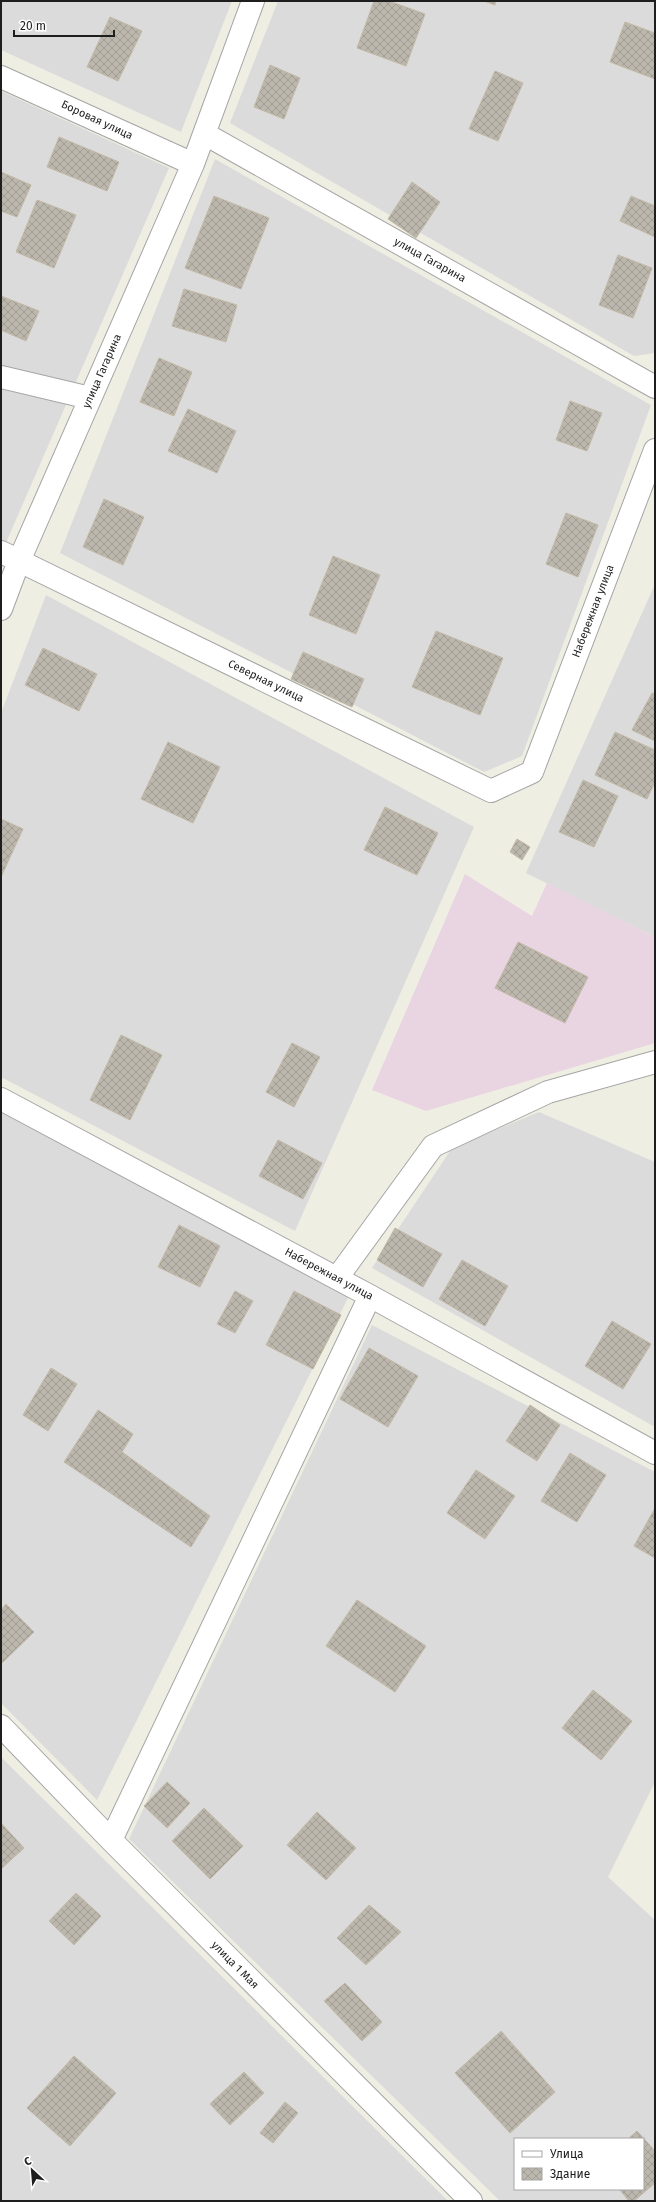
<svg xmlns="http://www.w3.org/2000/svg" width="656" height="2202" font-family="'Fira Sans',sans-serif">
	<defs>
		<pattern id="building-cross-hatch" width="8" height="8" patternUnits="userSpaceOnUse"><rect width="8" height="8" fill="#bcb7ac"/><path d="M0 0l8 8M0 8l8-8" fill="none" stroke="#a19d94"/></pattern>
	</defs>
	<rect width="100%" height="100%" fill="#efeee3"/>
	<path fill="#dcdbdb" fill-rule="evenodd" d="M1,1h231l-51,131 -180,-82z
		M278,1h377v352l-21,3 -404,-233z
		M1,91l168,77 -164,377 -4,-2z
		M215,159l436,246 -129,351 -38,16 -424,-219z
		M655,584v353l-129,-64z
		M46,595l428,232 -179,404 -294,-154v-364z
		M1,1111l350,181 -254,508 -96,-97z
		M539,1112l116,50v265l-283,-159 80,-120z
		M372,1325l283,147v310l-47,95 47,43v281h-155l-371,-362zM515,2139h128v50h-128z
		M1,1757l447,444h-447z"/>
	<path fill="#e9d5e1" d="M465,874l67,42 15,-33 108,54v106l-229,68 -54,-21z"/>
	<path fill="url(#building-cross-hatch)" stroke="#c2b8a5" d="M374,1h15l36,13 -19,52 -49,-18z
		M484,1h12l-1,4z
		M110,17l32,14 -24,50 -31,-14z
		M625,22l30,11v46l-45,-17z
		M270,65l30,13 -16,41 -30,-12z
		M495,71l28,12 -25,58 -29,-12z
		M59,137l60,25 -12,29 -60,-24z
		M1,172l30,13 -14,32 -16,-6z
		M412,182l28,20 -24,36 -28,-19z
		M214,196l55,22 -28,71 -56,-21z
		M631,196l24,10v31l-35,-16z
		M37,200l39,15 -22,53 -38,-16z
		M618,255l34,13 -19,50 -34,-13z
		M184,289l53,16 -11,37 -54,-16z
		M1,296l38,15 -13,30 -25,-11z
		M159,358l33,14 -18,44 -34,-14z
		M570,401l32,12 -15,38 -31,-11z
		M188,409l48,22 -19,42 -49,-22z
		M104,499l40,18 -21,48 -40,-18z
		M566,513l32,12 -20,52 -32,-13z
		M333,556l47,19 -24,59 -47,-19z
		M436,631l67,27 -23,57 -68,-28z
		M43,648l54,26 -18,37 -54,-26z
		M303,652l61,27 -12,28 -61,-28z
		M652,693l3,1v47l-23,-11z
		M615,732l40,18v32l-8,17 -52,-24z
		M168,742l52,25 -27,56 -52,-24z
		M583,780l35,16 -24,51 -35,-15z
		M385,807l53,26 -21,42 -53,-25z
		M1,819l22,10 -22,48z
		M517,839l13,8 -8,13 -12,-8z
		M518,942l70,35 -23,46 -70,-35z
		M121,1035l41,20 -32,65 -40,-20z
		M292,1043l28,14 -26,50 -28,-15z
		M278,1140l44,23 -19,36 -44,-23z
		M179,1225l41,21 -20,41 -42,-20z
		M395,1228l47,26 -19,33 -46,-27z
		M462,1260l46,26 -23,40 -46,-27z
		M235,1291l18,10 -18,32 -18,-9z
		M294,1291l47,24 -28,54 -47,-24z
		M612,1321l39,23 -28,45 -38,-23z
		M369,1348l49,28 -30,51 -48,-28z
		M51,1368l26,16 -29,47 -25,-16z
		M530,1405l30,20 -23,36 -31,-20z
		M98,1410l35,24 -11,18 88,64 -19,31 -127,-85z
		M570,1453l36,22 -29,47 -36,-21z
		M476,1470l39,26 -30,43 -38,-26z
		M655,1508v50l-21,-12z
		M357,1600l69,46 -31,46 -69,-46z
		M6,1604l28,28 -32,31 -1,-53z
		M593,1690l39,31 -31,39 -39,-32z
		M167,1782l23,21 -23,25 -23,-22z
		M204,1808l39,38 -33,33 -38,-38z
		M317,1812l39,36 -30,32 -39,-35z
		M1,1823l23,25 -23,21z
		M76,1893l25,23 -27,29 -25,-24z
		M369,1905l32,27 -35,33 -29,-27z
		M345,1983l37,39 -20,19 -38,-40z
		M501,2031l54,61 -45,41 -55,-60z
		M74,2056l42,37 -46,53 -43,-38z
		M244,2072l20,21 -34,32 -20,-21z
		M285,2102l13,11 -25,30 -13,-10z
		M637,2131l18,20v32l-21,18h-5l-10,-12h24v-50h-15z"/>
	<g fill="none" stroke-linecap="round" stroke-linejoin="round">
		<g stroke="#a5a5a5" stroke-width="24">
			<path id="minor" d="M1,77l192,87
				M205,134l450,253
				M1,377l89,21
				M1,552l490,239 41,-19 123,-322
				M1,609l18,-48 174,-397 60,-163
				M1,1099l369,197 285,157
				M337,1278l96,-132 115,-54 107,-30
				M1,1726l110,114 360,361
				M111,1840l259,-544"/>
		</g>
		<use href="#minor" stroke="#fff" stroke-width="22"/>
	</g>
	<g text-anchor="middle" dominant-baseline="central" stroke-width="3" stroke-linejoin="round" paint-order="stroke">
		<g font-size="11" fill="#1e1e1e" stroke="#fff">
			<text transform="translate(97 120) rotate(25)">Боровая улица</text>
			<text transform="translate(430 260) rotate(29)">улица Гагарина</text>
			<text transform="translate(102 371) rotate(-66)">улица Гагарина</text>
			<text transform="translate(593 611) rotate(-69)">Набережная улица</text>
			<text transform="translate(266 681) rotate(26)">Северная улица</text>
			<text transform="translate(329 1274) rotate(28)">Набережная улица</text>
			<text transform="translate(235 1965) rotate(45)">улица 1 Мая</text>
		</g>
	</g>
	<rect width="656" height="2202" fill="none" stroke="#1e1e1e" stroke-width="4"/>
	<rect x="514" y="2138" width="130" height="52" fill="#ffffff" stroke="#a5a5a5"/>
	<rect x="522" y="2151" width="20" height="6" fill="#ffffff" stroke="#a5a5a5"/>
	<text x="550" y="2158" font-size="12" fill="#1e1e1e">Улица</text>
	<rect x="522" y="2168" width="20" height="12" fill="url(#building-cross-hatch)" stroke="#a5a5a5"/>
	<text x="550" y="2178" font-size="12" fill="#1e1e1e">Здание</text>
	<g transform="translate(32 2170) rotate(334)" stroke="#ffffff" stroke-width="3" paint-order="stroke">
	<path d="M0-3L7 15L0 10L-7 15Z" fill="#1e1e1e"/>
	<text y="-6" font-size="11" font-weight="bold" text-anchor="middle" fill="#1e1e1e">С</text>
	</g>
	<path d="M14 30v6h100v-6" fill="none" stroke="#1e1e1e" stroke-width="2"/>
	<text x="20" y="30" font-size="12" fill="#1e1e1e" stroke="#ffffff" stroke-width="3" paint-order="stroke">20 m</text>
</svg>
